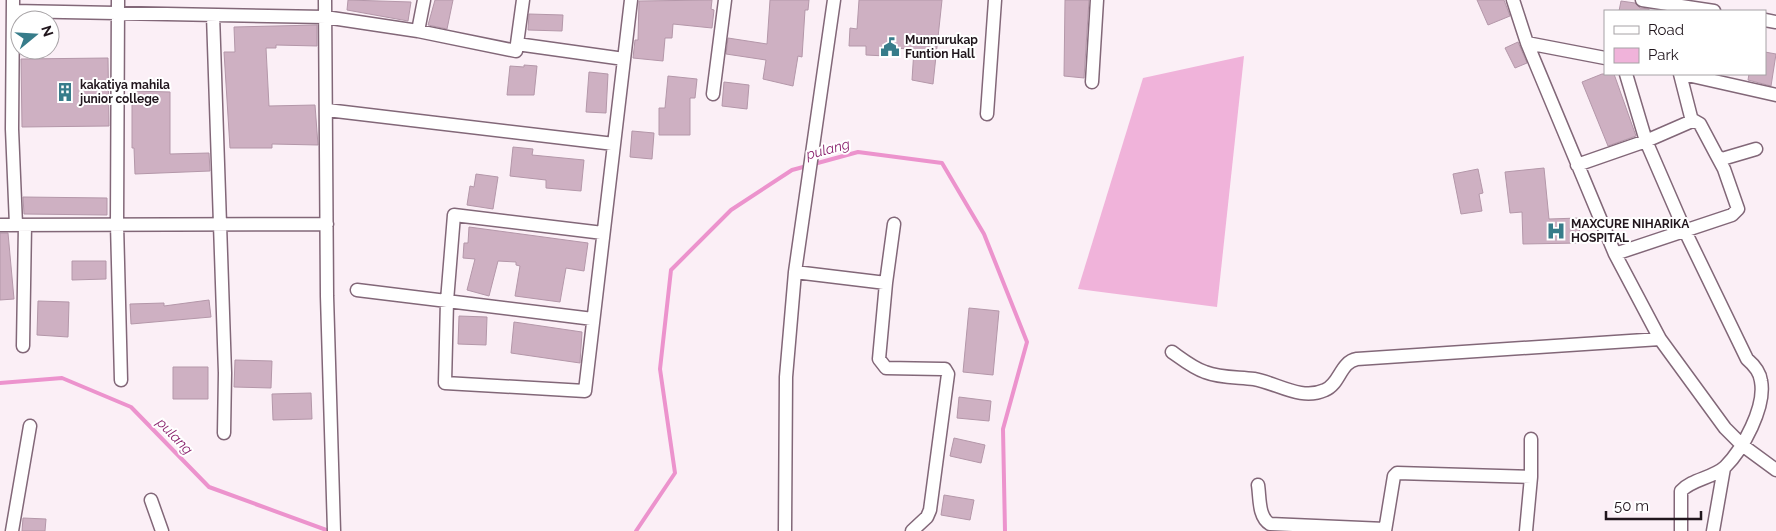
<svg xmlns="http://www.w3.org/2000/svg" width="1776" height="531" font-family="Raleway,sans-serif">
	<rect width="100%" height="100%" fill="#fbeff6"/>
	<path fill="#f0b3da" d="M1244,56l-27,251 -139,-18 65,-211z"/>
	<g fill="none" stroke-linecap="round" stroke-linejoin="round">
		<path stroke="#ec93cd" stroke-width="4" d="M814,164l44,-12 84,11 42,71 43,108 -24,87 2,102
			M0,383l62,-5 69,29 78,80 120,44
			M636,531l39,-58 -15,-104 11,-99 60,-60 61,-40 15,-4"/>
	</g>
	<path fill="#ceb0c2" stroke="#b497a9" d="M348,0l63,2 -3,19 -61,-11z
		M435,0h18l-6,29 -19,-4z
		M712,0l-1,9 3,1 -2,18 -39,-4 -1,14h-7l-2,23 -30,-3 2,-18h3l1,-39z
		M770,0h39l-1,10h-3l-3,47 -4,-1 -5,30 -30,-7 3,-19 -40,-6 2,-16 39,6z
		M859,0h83l-9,84 -21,-4 2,-31 -28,-1v8l-20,-1v-9h-17l1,-18 7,1z
		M1065,0h24l-5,78 -20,-2z
		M1477,0h27l6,16 -22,9z
		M1621,1l14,2 5,5 9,1v2h-30z
		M529,14l34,1 -1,16 -34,-1z
		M317,25v21l-41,-1v3h-10l3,58 46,-1 3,40 -46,-1v4h-42l-6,-96h11l-1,-25z
		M1518,42l9,21 -12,5 -10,-20z
		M1765,52l11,2 -5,32 -23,-6 1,-6h16z
		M108,58l1,68 -87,1 -1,-68z
		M524,65l13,1 -3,29h-27l3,-29 14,1z
		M589,72l19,2 -2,39 -20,-1z
		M1602,74h12l22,62 -28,10 -26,-64z
		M668,76l29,3 -2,19h-5v37h-31v-27h6z
		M724,82l25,3 -2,24 -25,-3z
		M132,91l38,1v62l39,-1 1,18 -75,3 -1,-26h-2z
		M632,131l22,2 -2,26 -22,-2z
		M513,147l20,2 -1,6 52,5 -3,31 -35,-3v-8l-36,-4z
		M1544,168l5,51 30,-1 1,25 -57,1 -1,-32 -12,1 -5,-41z
		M1478,169l5,24 -4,1 3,17 -21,3 -8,-40z
		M476,174l22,3 -5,32 -26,-4 3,-19 4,1z
		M23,197l84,1v17l-83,-1z
		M469,227l119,16 -4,28 -18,-3 -6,34 -45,-6 5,-30 -4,-1v-3l-18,-1 -9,35 -22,-6 8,-31 -12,-1 1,-15h4z
		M0,233h8l6,66 -14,1z
		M72,261h34v18l-34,1z
		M209,300l2,17 -80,7 -1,-20 34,-1v3z
		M38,301l31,1 -1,35 -31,-2z
		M969,308l30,3 -6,64 -30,-3z
		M459,316l28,1 -1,28 -28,-1z
		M514,322l68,10 -2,31 -69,-10z
		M235,360l37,1 -1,27 -37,-1z
		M173,367h35v32h-35z
		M311,393l1,26 -39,1 -1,-26z
		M959,397l32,4 -2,20 -32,-3z
		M954,438l31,7 -4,18 -31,-7z
		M944,495l30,5 -4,20 -29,-5z
		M23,518l23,1 -1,12h-23z"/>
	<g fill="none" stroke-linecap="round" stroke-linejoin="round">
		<g stroke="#826778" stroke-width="15">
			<path id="minor" d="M13,0l-1,129 4,96
				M118,0l-1,224 4,156
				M325,0l2,296 7,235
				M424,0l-6,31 98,20 7,-51
				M1513,0l14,43 88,211 45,85 65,89 17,17 34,25
				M1642,0l72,11
				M13,11l312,6 93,14
				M213,15l12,358 -1,60
				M1765,20l11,2
				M1527,43l78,15
				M517,44l107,15
				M1680,74l12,47 -46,20 39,90 62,128c7,6 13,13 14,22 5,26 -18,68 -36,86 -12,11 -33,12 -44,24v40
				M1683,74l93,21
				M1092,82l5,-82
				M713,94l12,-94
				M327,110l287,34
				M987,114l8,-114
				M1693,120l7,4 17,32 5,3 34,-10
				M1577,165l69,-24 -20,-67
				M0,225l327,-1
				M603,233l-149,-18 -7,86 -2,82 140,8 46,-391
				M1615,254l117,-39 6,-6 -14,-40 -7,-13
				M795,272l91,11 -7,76 7,9 56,1h3l3,5 -18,136 -3,7 -15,14
				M886,283l8,-59
				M357,290l236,29
				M23,346l2,-121
				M1172,352c10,7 21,16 33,20 15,6 33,5 49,7 23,4 47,22 71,11 15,-6 15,-28 32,-31l303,-20
				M1258,485c2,12 0,32 12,39l115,5
				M151,500l11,31
				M12,531l18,-105
				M785,531l1,-154 9,-105 39,-272
				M1385,531l9,-55 3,-3 134,4
				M1526,531l5,-54v-38
				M1713,531l11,-63"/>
		</g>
		<use href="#minor" stroke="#fff" stroke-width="12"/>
	</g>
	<defs>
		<g id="civic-bare" transform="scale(1.5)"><path d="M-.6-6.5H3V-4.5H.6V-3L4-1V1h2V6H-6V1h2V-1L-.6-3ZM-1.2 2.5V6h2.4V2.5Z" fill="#377c8a" stroke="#fff" stroke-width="2.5" paint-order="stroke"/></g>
		<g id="building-bare" transform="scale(1.5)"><path d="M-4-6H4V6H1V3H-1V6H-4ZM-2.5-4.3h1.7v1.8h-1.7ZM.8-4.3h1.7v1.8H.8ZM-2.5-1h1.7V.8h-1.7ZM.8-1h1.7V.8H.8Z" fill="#377c8a" stroke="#fff" stroke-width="2.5" paint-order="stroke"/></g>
		<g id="hospital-bare" transform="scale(1.5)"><path d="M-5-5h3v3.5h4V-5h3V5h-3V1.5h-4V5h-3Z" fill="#377c8a" stroke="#fff" stroke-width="2.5" paint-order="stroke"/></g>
	</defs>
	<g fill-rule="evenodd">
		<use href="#civic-bare" x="890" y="47"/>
		<use href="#building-bare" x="65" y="92"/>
		<use href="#hospital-bare" x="1556" y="231"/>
	</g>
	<g text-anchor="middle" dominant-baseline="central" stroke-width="4" stroke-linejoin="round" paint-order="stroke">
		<g font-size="12" font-weight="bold" fill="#21161d" stroke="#fff" text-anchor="start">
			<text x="905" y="40">Munnurukap<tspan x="905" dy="14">Funtion Hall</tspan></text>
			<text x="80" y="85">kakatiya mahila<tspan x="80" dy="14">junior college</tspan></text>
			<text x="1571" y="224">MAXCURE NIHARIKA<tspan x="1571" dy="14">HOSPITAL</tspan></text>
		</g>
		<g font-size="14" font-style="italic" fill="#8b256f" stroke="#fff">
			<text transform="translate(828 149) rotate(-15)">pulang</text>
			<text transform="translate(175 436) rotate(46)">pulang</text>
		</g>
	</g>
	<rect x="1604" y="10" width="162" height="65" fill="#ffffff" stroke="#a6a2a5"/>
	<rect x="1614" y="26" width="25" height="8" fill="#ffffff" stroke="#a6a2a5"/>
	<text x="1648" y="35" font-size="15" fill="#21161d">Road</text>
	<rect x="1614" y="48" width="25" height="15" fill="#f0b3da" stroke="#a6a2a5"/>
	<text x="1648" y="60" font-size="15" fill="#21161d">Park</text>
	<g transform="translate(35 35) rotate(72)"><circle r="24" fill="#ffffff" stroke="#a6a2a5"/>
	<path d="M0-4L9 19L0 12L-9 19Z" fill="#377c8a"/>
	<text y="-8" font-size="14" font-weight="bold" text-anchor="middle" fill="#21161d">N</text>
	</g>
	<path d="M1606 511v8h95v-8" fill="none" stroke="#21161d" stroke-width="2.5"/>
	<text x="1614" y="511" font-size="15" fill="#21161d" stroke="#ffffff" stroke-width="4" paint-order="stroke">50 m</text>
</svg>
